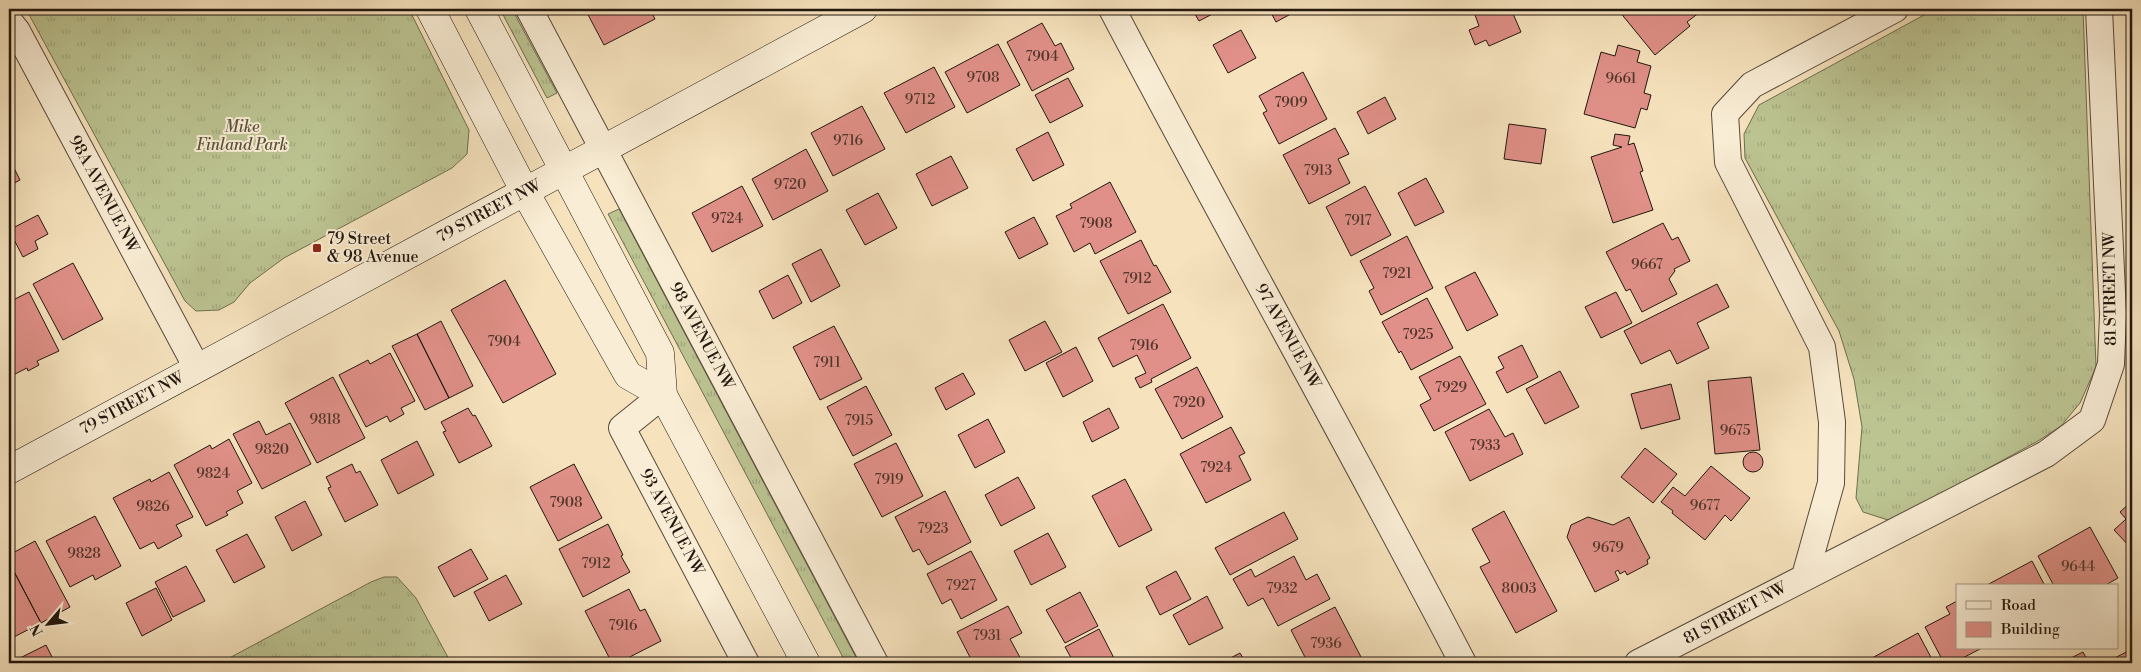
<svg xmlns="http://www.w3.org/2000/svg" width="2141" height="672" font-family="'Libre Bodoni',serif">
	<defs>
		<pattern id="grass-tufts" width="24" height="20" patternUnits="userSpaceOnUse" patternTransform="scale(1.25)"><rect width="24" height="20" fill="#bcc492"/><path d="M3 7l-1-3M5 7V3M7 7l1-3M15 17l-1-3M17 17v-4M19 17l1-3" fill="none" stroke="#a1a87d"/></pattern>
	</defs>
	<rect width="100%" height="100%" fill="#f6e3be"/>
	<filter id="stains"><feTurbulence type="fractalNoise" baseFrequency=".004" numOctaves="4"/><feColorMatrix values="0 0 0 0 .2 0 0 0 0 .09 0 0 0 0 .02 0 0 0 .5 -.17"/></filter>
	<radialGradient id="worn" r=".72"><stop offset=".6" stop-color="#630" stop-opacity="0"/><stop offset="1" stop-color="#630" stop-opacity=".3"/></radialGradient>
	<path fill="url(#grass-tufts)" stroke="#6f6e50" d="M26,9h383l60,121 -2,24 -15,14 -168,90 -34,25 -16,19 -15,8 -23,1 -11,-10z
		M500,9h12l45,84 -10,5z
		M1935,9h148l13,358 -16,36 -19,23 -23,15 -147,80 -28,-9 -7,-14 6,-71 -8,-48 -15,-48 -94,-173 -1,-24 15,-29z
		M619,209l240,454h-13l-238,-449z
		M384,577h13l19,21 35,65h-231l151,-81z"/>
	<path fill="#e09088" stroke="#22170e" d="M585,9h65l5,10 -51,26z
		M1192,9h30l-23,12z
		M1269,9h31l-24,13z
		M1483,9h28l10,23 -32,14 -3,-6 -11,5 -6,-15 10,-4 -5,-14z
		M1621,9h83l-17,13 3,4 -35,29 -36,-44z
		M1042,23l13,23 6,-3 13,26 -42,22 -25,-49z
		M1241,30l15,28 -28,15 -15,-28z
		M998,44l22,41 -53,28 -22,-41z
		M1618,45l22,6 -3,11 14,4 -7,27 7,2 -4,15 -6,-2 -6,20 -51,-14 17,-62 14,4z
		M934,67l21,40 -49,26 -22,-40z
		M1303,72l24,47 -48,25 -16,-31 4,-2 -8,-15z
		M1068,78l15,28 -33,17 -15,-28z
		M1385,97l11,22 -28,15 -11,-22z
		M862,106l23,43 -52,27 -22,-43z
		M1509,124l37,5 -5,35 -37,-5z
		M1335,128l14,26 -11,5 12,24 -41,21 -26,-49z
		M1048,132l16,33 -31,16 -17,-32z
		M1615,134l15,2 -2,9 6,-2 9,28 -3,1 13,38 -40,13 -22,-66 31,-10 -9,-2z
		M806,149l22,42 -55,29 -21,-41z
		M951,156l17,32 -36,18 -16,-32z
		M9,158l11,22 -11,6z
		M1426,178l18,34 -29,14 -17,-33z
		M1110,182l26,50 -41,22 -5,-11 -16,9 -18,-36 16,-8 -2,-4z
		M742,186l21,40 -51,26 -20,-39z
		M1365,186l26,49 -40,21 -25,-49z
		M878,193l19,35 -32,17 -19,-35z
		M38,215l10,19 -13,7 3,8 -15,8 -14,-27z
		M1034,217l14,27 -29,15 -14,-27z
		M1663,223l9,17 6,-3 12,24 -16,8 1,2 -6,8 8,15 -35,18 -12,-23 -4,2 -20,-39z
		M1407,236l26,52 -52,27 -12,-24 5,-3 -14,-27z
		M1141,240l13,26 2,-1 15,27 -43,22 -28,-53z
		M821,249l19,37 -29,16 -19,-38z
		M73,263l30,56 -40,21 -30,-56z
		M1475,272l23,43 -31,16 -22,-44z
		M788,275l14,28 -29,16 -14,-28z
		M505,280l51,94 -53,29 -52,-93z
		M1717,284l12,23 -32,16 12,25 -32,16 -7,-14 -29,14 -17,-33z
		M29,292l30,59 -22,10 2,4 -11,6 -1,-3 -18,9v-75z
		M1616,292l16,31 -31,15 -16,-31z
		M1427,298l26,50 -42,22 -10,-19 -2,2 -17,-31z
		M1163,304l28,54 -40,21 1,3 -12,6 -5,-10 11,-5 -9,-18 -24,12 -15,-29z
		M441,321l32,65 -24,12 -32,-64z
		M1045,321l17,31 -37,19 -16,-31z
		M834,326l28,53 -42,21 -27,-53z
		M417,334l32,64 -24,12 -33,-64z
		M1522,345l16,32 -31,16 -11,-21 8,-4 -6,-11z
		M1076,347l17,34 -30,16 -17,-34z
		M390,353l25,48 -14,7 3,6 -14,8 -3,-6 -21,11 -27,-52 29,-15 2,4z
		M1460,356l26,48 -52,27 -14,-26 11,-6 -12,-22z
		M1197,367l26,50 -41,22 -27,-50z
		M1560,371l19,36 -34,17 -19,-35z
		M963,373l12,21 -29,16 -11,-22z
		M333,377l32,61 -48,25 -32,-60z
		M1751,377l9,73 -45,4 -7,-73z
		M1671,384l9,35 -39,10 -10,-35z
		M866,386l26,49 -39,21 -26,-49z
		M468,408l5,8 2,-1 17,31 -33,17 -16,-31 3,-1 -5,-9z
		M1109,408l10,20 -27,14 -9,-20z
		M1489,409l16,28 8,-4 10,21 -53,27 -25,-49z
		M988,419l17,33 -30,16 -17,-33z
		M259,421l7,14 24,-12 21,41 -49,25 -29,-55z
		M1231,427l14,26 -6,3 12,24 -45,23 -26,-49z
		M229,439l23,44 -15,8 6,12 -17,9 2,3 -22,11 -32,-61 36,-20 2,4z
		M417,441l17,34 -36,19 -17,-34z
		M896,443l27,53 -41,21 -28,-53z
		M1645,448l32,26 -24,29 -32,-26z
		M1743 462a10 10 0 1 1 20 0a10 10 0 1 1-20 0Z
		M352,464l4,9 4,-2 18,34 -33,17 -17,-34 3,-1 -5,-10z
		M574,464l28,54 -44,23 -28,-54z
		M1711,466l39,32 -19,23 -6,-6 -20,25 -33,-27 1,-2 -12,-9 12,-15 12,9z
		M169,472l24,45 -17,8 6,11 -24,13 -4,-7 -14,7 -27,-51 37,-19 1,3z
		M1018,477l17,31 -34,18 -16,-31z
		M1125,479l27,51 -33,17 -27,-51z
		M945,491l26,51 -43,23 -9,-16 -6,3 -18,-35z
		M305,501l17,34 -30,16 -17,-34z
		M2132,501v48l-18,-19 12,-11 -6,-7z
		M1504,511l53,100 -41,22 -36,-66 10,-5 -18,-33z
		M1284,512l14,27 -68,36 -15,-27z
		M95,516l26,50 -26,14 -2,-5 -23,12 -24,-46z
		M1588,517l25,8 16,-8 21,41 -3,2 1,4 -21,11 -2,-4 -5,3 -2,-4 -3,2 4,8 -24,12 -28,-55 4,-12z
		M608,524l15,31 -2,1 9,16 -47,25 -24,-48z
		M2090,527l28,51 -14,8h-50l-16,-30z
		M1048,533l18,34 -35,18 -17,-34z
		M247,534l18,33 -31,16 -18,-33z
		M35,541l35,66 -29,16 -32,-61v-7z
		M471,549l17,30 -34,18 -16,-30z
		M971,551l26,49 -36,19 -10,-20 -9,5 -15,-30z
		M1294,556l12,24 11,-6 13,25 -52,27 -15,-28 -15,8 -15,-27 18,-10 4,8z
		M2032,561l13,25h-60z
		M9,562l32,61 -31,16 -1,-2z
		M186,566l19,35 -32,16 -18,-35z
		M1176,571l15,28 -31,16 -14,-28z
		M506,575l16,29 -33,17 -15,-29z
		M156,588l16,32 -30,16 -16,-33z
		M629,589l11,22 5,-2 16,32 -43,22h-6l-27,-52z
		M1080,592l18,34 -33,17 -19,-33z
		M1207,596l16,32 -34,17 -16,-30z
		M1957,601v47h25l-29,15h-9l-19,-36 25,-13 -4,-7z
		M1008,606l14,27 -12,6 13,24h-44l-2,-3 -4,3 -16,-31z
		M1335,607l26,50 -11,6h-42l-17,-33z
		M1099,629l17,33 -42,1 -9,-16z
		M1918,633l16,30h-59l-3,-5z
		M46,645l9,18h-34l-3,-4z
		M2132,649v14h-27z
		M2083,652l6,11h-28z
		M1240,653l6,10h-25z"/>
	<g fill="none" stroke-linecap="round" stroke-linejoin="round">
		<g stroke="#574a3a" stroke-width="28">
			<path id="street" d="M529,9l346,654
				M1112,9c115,219 237,435 351,654
				M9,21l8,10 180,337
				M663,395l-41,33 124,235
				M1805,576l26,-93 1,-61 -10,-75 -94,-185 -3,-48 27,-29 143,-76
				M1638,663l408,-209 46,-34 19,-56 2,-50 -14,-305"/>
		</g>
		<g stroke="#22170e" stroke-width="29">
			<path id="secondary" d="M430,9l95,183 103,183 35,20
				M479,9l181,344 3,42 143,268
				M9,470l854,-461"/>
		</g>
		<use href="#street" stroke="#f9edd5" stroke-width="26"/>
		<use href="#secondary" stroke="#f9edd5" stroke-width="28"/>
	</g>
	<rect fill="#8f2418" stroke="#f9edd5" stroke-width="2" x="312" y="243" width="10" height="10" rx="2.5"/>
	<g text-anchor="middle" dominant-baseline="central" stroke-width="4" stroke-linejoin="round" paint-order="stroke">
		<g font-size="14" fill="#52352c">
			<text x="1042" y="57">7904</text>
			<text x="983" y="78">9708</text>
			<text x="1621" y="79">9661</text>
			<text x="920" y="100">9712</text>
			<text x="1291" y="103">7909</text>
			<text x="848" y="141">9716</text>
			<text x="1318" y="171">7913</text>
			<text x="790" y="185">9720</text>
			<text x="727" y="219">9724</text>
			<text x="1358" y="221">7917</text>
			<text x="1096" y="224">7908</text>
			<text x="1647" y="265">9667</text>
			<text x="1397" y="274">7921</text>
			<text x="1137" y="279">7912</text>
			<text x="1418" y="335">7925</text>
			<text x="504" y="342">7904</text>
			<text x="1144" y="346">7916</text>
			<text x="827" y="363">7911</text>
			<text x="1451" y="388">7929</text>
			<text x="1189" y="403">7920</text>
			<text x="325" y="420">9818</text>
			<text x="859" y="421">7915</text>
			<text x="1735" y="431">9675</text>
			<text x="1485" y="446">7933</text>
			<text x="272" y="450">9820</text>
			<text x="1216" y="468">7924</text>
			<text x="213" y="474">9824</text>
			<text x="889" y="480">7919</text>
			<text x="566" y="503">7908</text>
			<text x="1705" y="506">9677</text>
			<text x="153" y="507">9826</text>
			<text x="933" y="529">7923</text>
			<text x="1608" y="548">9679</text>
			<text x="84" y="554">9828</text>
			<text x="596" y="564">7912</text>
			<text x="2078" y="567">9644</text>
			<text x="961" y="586">7927</text>
			<text x="1282" y="589">7932</text>
			<text x="1519" y="589">8003</text>
			<text x="623" y="626">7916</text>
			<text x="987" y="636">7931</text>
			<text x="1326" y="644">7936</text>
		</g>
		<g font-size="16" font-style="italic" fill="#58543c" stroke="#f9edd5">
			<text x="242" y="127">Mike<tspan x="242" dy="18">Finland Park</tspan></text>
		</g>
		<g font-size="16" fill="#22170e" stroke="#f9edd5">
			<text transform="translate(104 194) rotate(62)">98A AVENUE NW</text>
			<text transform="translate(489 211) rotate(-28)">79 STREET NW</text>
			<text transform="translate(2110 289) rotate(-91)">81 STREET NW</text>
			<text transform="translate(702 336) rotate(62)">98 AVENUE NW</text>
			<text transform="translate(1288 336) rotate(61)">97 AVENUE NW</text>
			<text transform="translate(132 403) rotate(-28)">79 STREET NW</text>
			<text transform="translate(672 522) rotate(62)">93 AVENUE NW</text>
			<text transform="translate(1735 613) rotate(-28)">81 STREET NW</text>
		</g>
		<g font-size="16" fill="#22170e" stroke="#f9edd5" text-anchor="start">
			<text x="327" y="239">79 Street<tspan x="327" dy="18">&amp; 98 Avenue</tspan></text>
		</g>
	</g>
	<rect width="2141" height="672" fill="none" stroke="#f6e3be" stroke-width="30"/>
	<rect x="10" y="10" width="2121" height="652" fill="none" stroke="#22170e" stroke-width="2.5"/>
	<rect x="15" y="15" width="2111" height="642" fill="none" stroke="#22170e"/>
	<rect x="1956" y="584" width="162" height="65" fill="#f9edd5" stroke="#a39785"/>
	<rect x="1966" y="601" width="25" height="8" fill="#f9edd5" stroke="#a39785"/>
	<text x="2001" y="610" font-size="15" fill="#22170e">Road</text>
	<rect x="1966" y="622" width="25" height="15" fill="#e09088" stroke="#a39785"/>
	<text x="2001" y="634" font-size="15" fill="#22170e">Building</text>
	<g transform="translate(48 624) rotate(242)" stroke="#f9edd5" stroke-width="4" paint-order="stroke">
	<path d="M0-4L9 19L0 12L-9 19Z" fill="#22170e"/>
	<text y="-8" font-size="14" font-weight="bold" text-anchor="middle" fill="#22170e">N</text>
	</g>
	<rect width="100%" height="100%" filter="url(#stains)"/>
	<rect width="100%" height="100%" fill="url(#worn)"/>
</svg>
